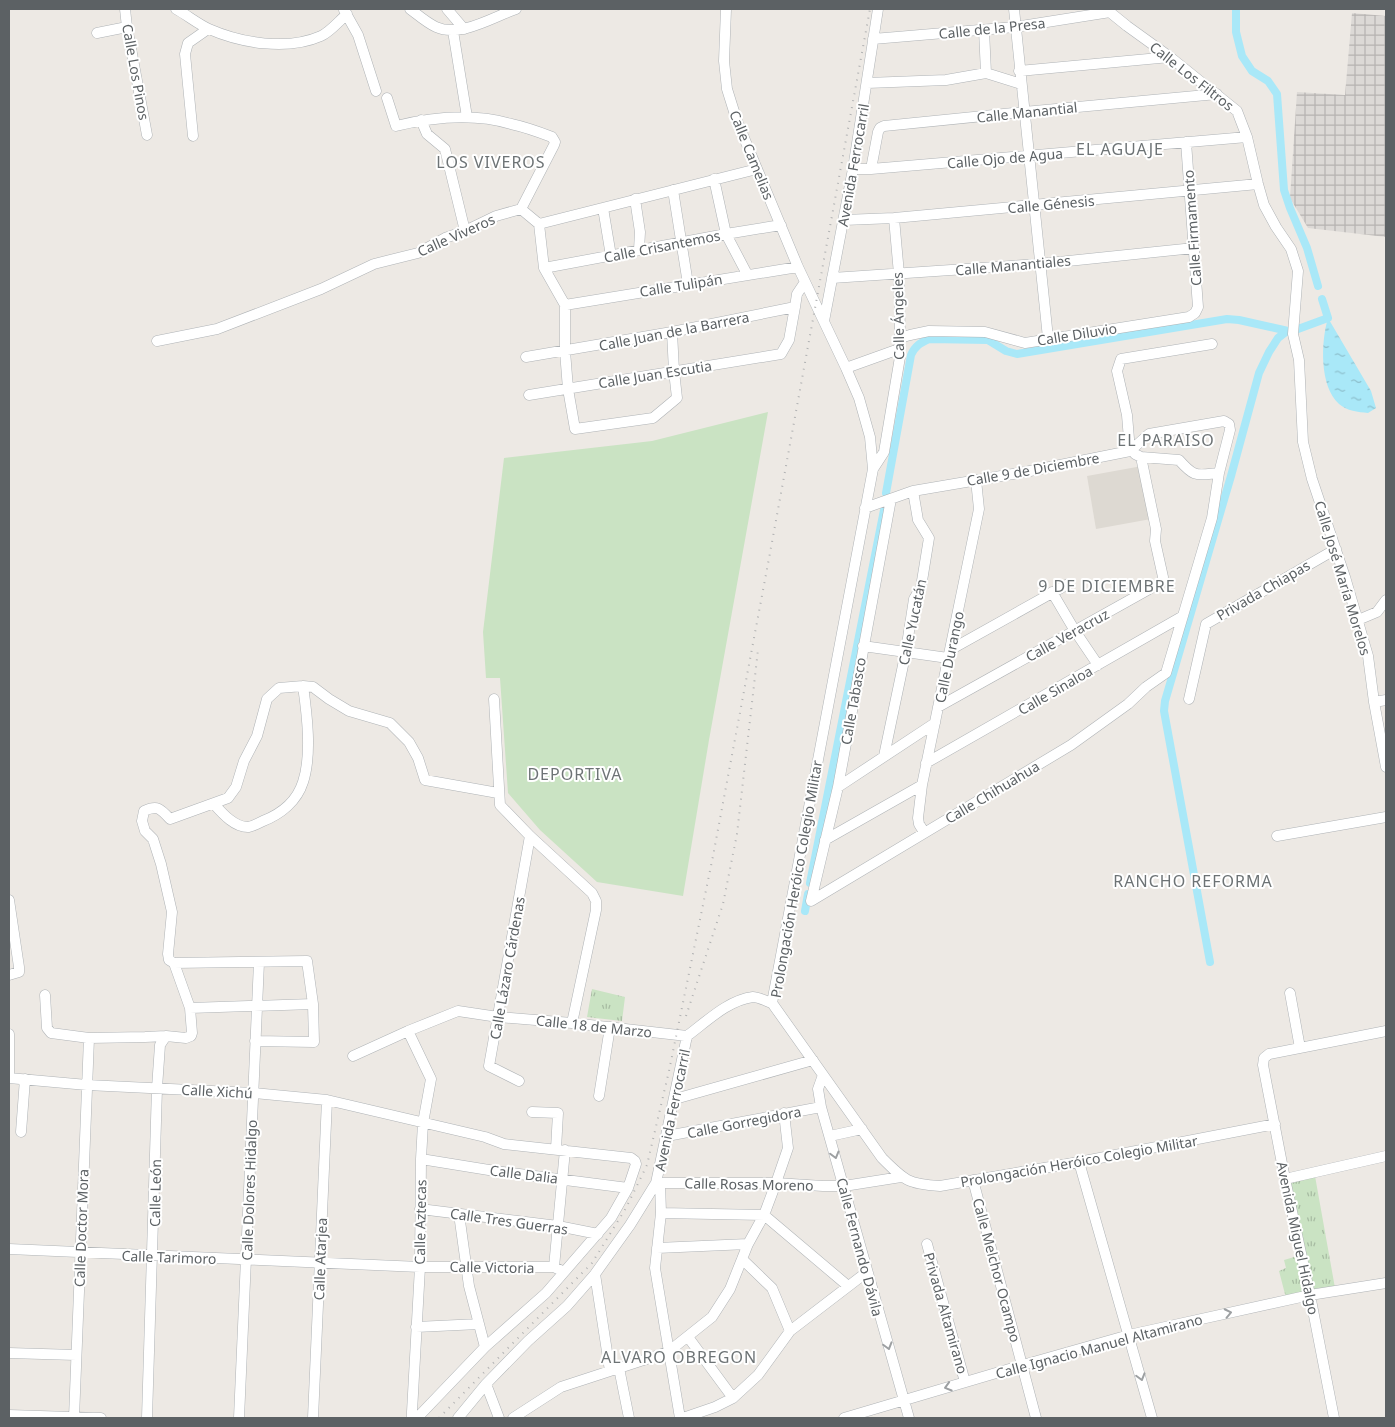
<svg xmlns="http://www.w3.org/2000/svg" width="1395" height="1427" font-family="'Noto Sans',sans-serif">
	<defs>
		<pattern id="industrial-grid" width="8" height="8" patternUnits="userSpaceOnUse" patternTransform="scale(1.25)"><rect width="8" height="8" fill="#dcd9d6"/><path d="M0 4h8M4 0v8" fill="none" stroke="#b6b3b1"/></pattern>
		<pattern id="grass-tufts" width="24" height="20" patternUnits="userSpaceOnUse" patternTransform="scale(1.25)"><rect width="24" height="20" fill="#cae3c3"/><path d="M3 7l-1-3M5 7V3M7 7l1-3M15 17l-1-3M17 17v-4M19 17l1-3" fill="none" stroke="#a7bba2"/></pattern>
		<pattern id="water-ripples" width="26" height="14" patternUnits="userSpaceOnUse" patternTransform="scale(1.25)"><rect width="26" height="14" fill="#a9e8f8"/><path d="M2 4q2-2 4 0t4 0M15 11q2-2 4 0t4 0" fill="none" stroke="#8dbfcc"/></pattern>
	</defs>
	<rect width="100%" height="100%" fill="#ede9e4"/>
	<path fill="url(#industrial-grid)" d="M1352,13l34,3v221l-78,-9 -18,-30 7,-106 48,3z"/>
	<path fill="#ddd9d2" d="M1142,466l9,53 -55,10 -9,-53z"/>
	<path fill="url(#grass-tufts)" d="M592,989l33,8 -3,24 -35,-4z
		M1315,1176l20,112 -22,5 -23,-112z
		M1301,1255l7,38 -22,5 -7,-27 7,-3 -2,-8z"/>
	<path fill="#cae3c3" d="M768,412l-59,328 -26,156 -86,-14 -57,-52 -32,-37 -8,-115h-14l-3,-46 21,-174 148,-17z"/>
	<path fill="url(#water-ripples)" d="M1328,318l43,73 5,17 -8,5c-10,-1 -21,-2 -29,-9 -20,-18 -18,-63 -11,-86z"/>
	<g fill="none" stroke-linecap="round" stroke-linejoin="round">
		<path stroke="#a9e8f8" stroke-width="8" d="M1236,9v23l6,24 10,15 16,10 9,13 7,96 6,18 17,40 11,38
			M1298,329l30,-11 -6,-19
			M886,493l25,-138c4,-9 9,-12 18,-16l59,1 18,11 11,3 210,-35 12,1 49,11
			M810,883l75,-378
			M805,911l3,-17
			M1210,962l-46,-251 1,-10 66,-225 28,-103 10,-21 9,-14 9,-7"/>
		<g stroke="#afb3b6" stroke-width="11">
			<path id="minor" d="M125,9l2,18 20,108
				M176,9c11,6 22,15 33,20 32,14 78,22 112,7 9,-4 18,-15 26,-22
				M410,9c8,6 17,14 26,18 24,11 57,-10 80,-18
				M447,9l17,20
				M726,9l-2,52 3,28 10,32 61,146 48,101 13,30 11,39 3,32 -101,534 110,155c23,23 26,26 58,28l139,-24 196,-38
				M1014,9l34,329
				M1106,9l21,17 43,31 67,54 10,26 11,47 6,21 12,22 15,22 7,22 -5,63 6,26 4,82 9,37 33,98 23,79 6,46 12,65
				M344,10l14,25 18,56
				M984,30l2,43
				M453,31l14,86
				M97,33l30,-6
				M873,39l142,-12 95,-15
				M1019,71l151,-14
				M867,83l79,-3 40,-7 35,11
				M387,98l9,28c37,-9 78,-13 115,-2 14,3 28,8 41,13l3,5 -1,3 -33,64
				M421,120l6,14 18,15 20,82
				M193,136l-8,-82 3,-11 20,-14
				M853,169h18l376,-32
				M871,169l7,-37 2,-4 4,-2 140,-14 193,-18
				M714,179l12,55 21,40
				M673,190l15,94
				M635,199l5,33 -1,18
				M603,208l8,48
				M844,220l50,-2 364,-34
				M539,224l5,44 21,37v46l3,38 7,40 78,-11 24,-20 -3,-27 -2,-39
				M544,268l182,-34 55,-9
				M832,278l207,-14 155,-16
				M565,305l233,-38
				M824,321l29,-152 25,-160
				M900,338l10,-3 19,-4 56,1 40,11 164,-26 6,-4 3,-6 -12,-165
				M157,341l60,-12 104,-40 53,-25 44,-11 27,-15 20,-7 31,-15 25,-7 18,15 218,-55
				M526,357l146,-25 123,-25 2,-13 8,-12
				M846,368l53,-19
				M529,395l252,-41 8,-14 6,-33
				M1130,451l-3,-36 -10,-44 4,-12 91,-15
				M1135,454l6,3 38,3c16,18 17,15 40,13
				M873,469l11,-17 16,-95 -1,-8 1,-11 -1,-64 -5,-56
				M1052,592l23,39 23,34
				M1358,620l19,-8 9,-12
				M863,646l85,12
				M950,650l118,-66
				M494,699l6,106 30,31 62,57 4,8v9l-24,113
				M1189,699l17,-75 130,-75
				M1374,702l12,-2
				M938,707l224,-125 1,-5 -8,-36 1,-12 -15,-72
				M884,756l22,-105 8,-52 7,-12 8,-49 -11,-18 -5,-29
				M926,763l257,-147
				M838,787l97,-64
				M214,804c8,9 21,24 35,23 4,-1 10,-4 14,-6 18,-7 34,-20 40,-39 9,-27 4,-68 0,-96
				M924,832l-5,-8 -1,-6 4,-33 57,-276 -3,-29
				M1277,836l109,-19
				M825,840l97,-55
				M9,900l10,67v5l-10,3
				M811,901l260,-156 57,-41 18,-17 20,-14 46,-155 7,-45 11,-43 -1,-6 -5,-3 -75,13 -19,17 -105,21 -112,19 -48,17
				M811,901l27,-114 53,-288
				M174,963l133,-2 6,43 1,38 -59,-1
				M1290,993l10,55
				M45,995l2,33 4,5 38,5 56,-1 21,-1 20,2 5,-2 1,-3 -2,-25 -16,-45 -5,-3 -1,-6 4,-42 -11,-48 -8,-25 -8,-8 -3,-10 2,-10c13,-6 16,-3 26,8l58,-21 8,-11 8,-26 13,-25 10,-37 12,-11 24,-2 10,1 16,12 20,12 41,12 19,19 9,16 7,22 73,13
				M190,1008l123,-4
				M408,1031l23,48 -8,44 -2,36 -1,108 -8,145v6
				M9,1034v44
				M353,1056l55,-25 50,-20 40,6 74,6 115,13c19,-14 41,-36 66,-39 5,0 13,4 19,6
				M823,1075l-5,14 3,18 88,311
				M9,1078l78,7 166,8 74,7 158,37 19,7 127,14 4,3 1,3 -8,24 -17,30 -65,75 -61,54 -68,71
				M519,1081l-30,-15 41,-230
				M599,1096l11,-69
				M675,1099l138,-39
				M532,1112l26,1 -2,36
				M21,1132l4,-53
				M667,1136l154,-29
				M830,1136l32,-7
				M421,1159l74,12 133,17
				M1079,1162l73,256
				M1285,1179l101,-23
				M973,1180l63,238
				M656,1183h120l47,3h21l57,-9
				M660,1183l1,30 -6,55 25,150
				M420,1209l138,17 40,8
				M661,1213l103,2 84,71
				M459,1214l10,72 16,61
				M927,1244l38,138
				M657,1248l91,-4
				M9,1249l411,18h134l10,5
				M742,1259l30,29 18,43
				M554,1267l11,-117
				M595,1274l15,97
				M416,1327l63,-3
				M688,1337l45,61
				M9,1353l67,2
				M619,1368l10,50
				M486,1384l13,34
				M9,1415l92,3
				M74,1418l15,-380
				M147,1418l10,-330 3,-43 6,-9
				M239,1418l20,-456
				M313,1418l14,-318
				M458,1418l28,-34 42,-43 39,-35 28,-32 35,-49 26,-42 31,-147
				M513,1418l48,-31 107,-35 44,-35 18,-28 18,-45 16,-29 12,-32 12,-35 -4,-35
				M683,1418l32,-11 18,-9 25,-23 32,-44 77,-59
				M844,1418l179,-53 106,-30 181,-40 76,-12
				M1334,1418l-24,-123 -25,-116 -22,-114 1,-7 5,-4 117,-23"/>
		</g>
		<use href="#minor" stroke="#fff" stroke-width="10"/>
		<path stroke="#b0b1b2" stroke-width="2" stroke-dasharray="1 6" stroke-linecap="butt" d="M686,1016l37,-112 14,-70 21,-184
			M439,1418l153,-155 34,-55 21,-43 22,-94 44,-215 57,-303 100,-544"/>
	</g>
	<defs><path id="oneway-chevron" d="M-2-3.5L2.5 0L-2 3.5" fill="none" stroke-width="1.6" stroke-linecap="round" stroke-linejoin="round" transform="scale(1.25)"/></defs>
	<g stroke="#9da0a2">
		<use href="#oneway-chevron" transform="translate(835 1155) rotate(75)"/>
		<use href="#oneway-chevron" transform="translate(1228 1313) rotate(-12)"/>
		<use href="#oneway-chevron" transform="translate(888 1346) rotate(74)"/>
		<use href="#oneway-chevron" transform="translate(1141 1377) rotate(74)"/>
		<use href="#oneway-chevron" transform="translate(948 1387) rotate(163)"/>
	</g>
	<g text-anchor="middle" dominant-baseline="central" stroke-width="4" stroke-linejoin="round" paint-order="stroke">
		<g font-size="14" fill="#5c6164" stroke="#fff">
			<text transform="translate(992 28) rotate(-6)">Calle de la Presa</text>
			<text transform="translate(136 72) rotate(80)">Calle Los Pinos</text>
			<text transform="translate(1192 76) rotate(38)">Calle Los Filtros</text>
			<text transform="translate(1027 112) rotate(-6)">Calle Manantial</text>
			<text transform="translate(752 155) rotate(68)">Calle Camelias</text>
			<text transform="translate(1005 158) rotate(-5)">Calle Ojo de Agua</text>
			<text transform="translate(853 165) rotate(-80)">Avenida Ferrocarril</text>
			<text transform="translate(1051 204) rotate(-5)">Calle Génesis</text>
			<text transform="translate(1192 228) rotate(-94)">Calle Firmamento</text>
			<text transform="translate(456 235) rotate(-24)">Calle Viveros</text>
			<text transform="translate(662 246) rotate(-11)">Calle Crisantemos</text>
			<text transform="translate(1013 265) rotate(-5)">Calle Manantiales</text>
			<text transform="translate(681 285) rotate(-9)">Calle Tulipán</text>
			<text transform="translate(898 316) rotate(-91)">Calle Ángeles</text>
			<text transform="translate(674 331) rotate(-11)">Calle Juan de la Barrera</text>
			<text transform="translate(1077 334) rotate(-9)">Calle Diluvio</text>
			<text transform="translate(655 374) rotate(-9)">Calle Juan Escutia</text>
			<text transform="translate(1033 469) rotate(-10)">Calle 9 de Diciembre</text>
			<text transform="translate(1343 578) rotate(73)">Calle José María Morelos</text>
			<text transform="translate(1263 590) rotate(-30)">Privada Chiapas</text>
			<text transform="translate(912 622) rotate(-78)">Calle Yucatán</text>
			<text transform="translate(1067 635) rotate(-29)">Calle Veracruz</text>
			<text transform="translate(949 657) rotate(-78)">Calle Durango</text>
			<text transform="translate(1055 690) rotate(-30)">Calle Sinaloa</text>
			<text transform="translate(853 701) rotate(-80)">Calle Tabasco</text>
			<text transform="translate(992 792) rotate(-31)">Calle Chihuahua</text>
			<text transform="translate(796 879) rotate(-80)">Prolongación Heróico Colegio Militar</text>
			<text transform="translate(507 968) rotate(-80)">Calle Lázaro Cárdenas</text>
			<text transform="translate(594 1026) rotate(6)">Calle 18 de Marzo</text>
			<text transform="translate(217 1091) rotate(3)">Calle Xichú</text>
			<text transform="translate(672 1110) rotate(-78)">Avenida Ferrocarril</text>
			<text transform="translate(744 1122) rotate(-11)">Calle Gorregidora</text>
			<text transform="translate(1079 1161) rotate(-10)">Prolongación Heróico Colegio Militar</text>
			<text transform="translate(524 1174) rotate(7)">Calle Dalia</text>
			<text transform="translate(749 1184) rotate(1)">Calle Rosas Moreno</text>
			<text transform="translate(249 1190) rotate(-88)">Calle Dolores Hidalgo</text>
			<text transform="translate(155 1193) rotate(-89)">Calle León</text>
			<text transform="translate(509 1221) rotate(8)">Calle Tres Guerras</text>
			<text transform="translate(420 1222) rotate(-89)">Calle Aztecas</text>
			<text transform="translate(81 1228) rotate(-88)">Calle Doctor Mora</text>
			<text transform="translate(1298 1238) rotate(78)">Avenida Miguel Hidalgo</text>
			<text transform="translate(860 1247) rotate(75)">Calle Fernando Dávila</text>
			<text transform="translate(169 1257) rotate(2)">Calle Tarimoro</text>
			<text transform="translate(320 1259) rotate(-88)">Calle Atarjea</text>
			<text transform="translate(492 1267) rotate(1)">Calle Victoria</text>
			<text transform="translate(997 1270) rotate(75)">Calle Melchor Ocampo</text>
			<text transform="translate(946 1313) rotate(74)">Privada Altamirano</text>
			<text transform="translate(1099 1346) rotate(-15)">Calle Ignacio Manuel Altamirano</text>
		</g>
		<g font-size="16" letter-spacing="1" fill="#6d7375" stroke="#fff">
			<text x="1120" y="149">EL AGUAJE</text>
			<text x="491" y="162">LOS VIVEROS</text>
			<text x="1166" y="440">EL PARAISO</text>
			<text x="1107" y="586">9 DE DICIEMBRE</text>
			<text x="575" y="774">DEPORTIVA</text>
			<text x="1193" y="881">RANCHO REFORMA</text>
			<text x="679" y="1357">ALVARO OBREGON</text>
		</g>
	</g>
	<rect width="1395" height="1427" fill="none" stroke="#5c6164" stroke-width="20"/>
</svg>
